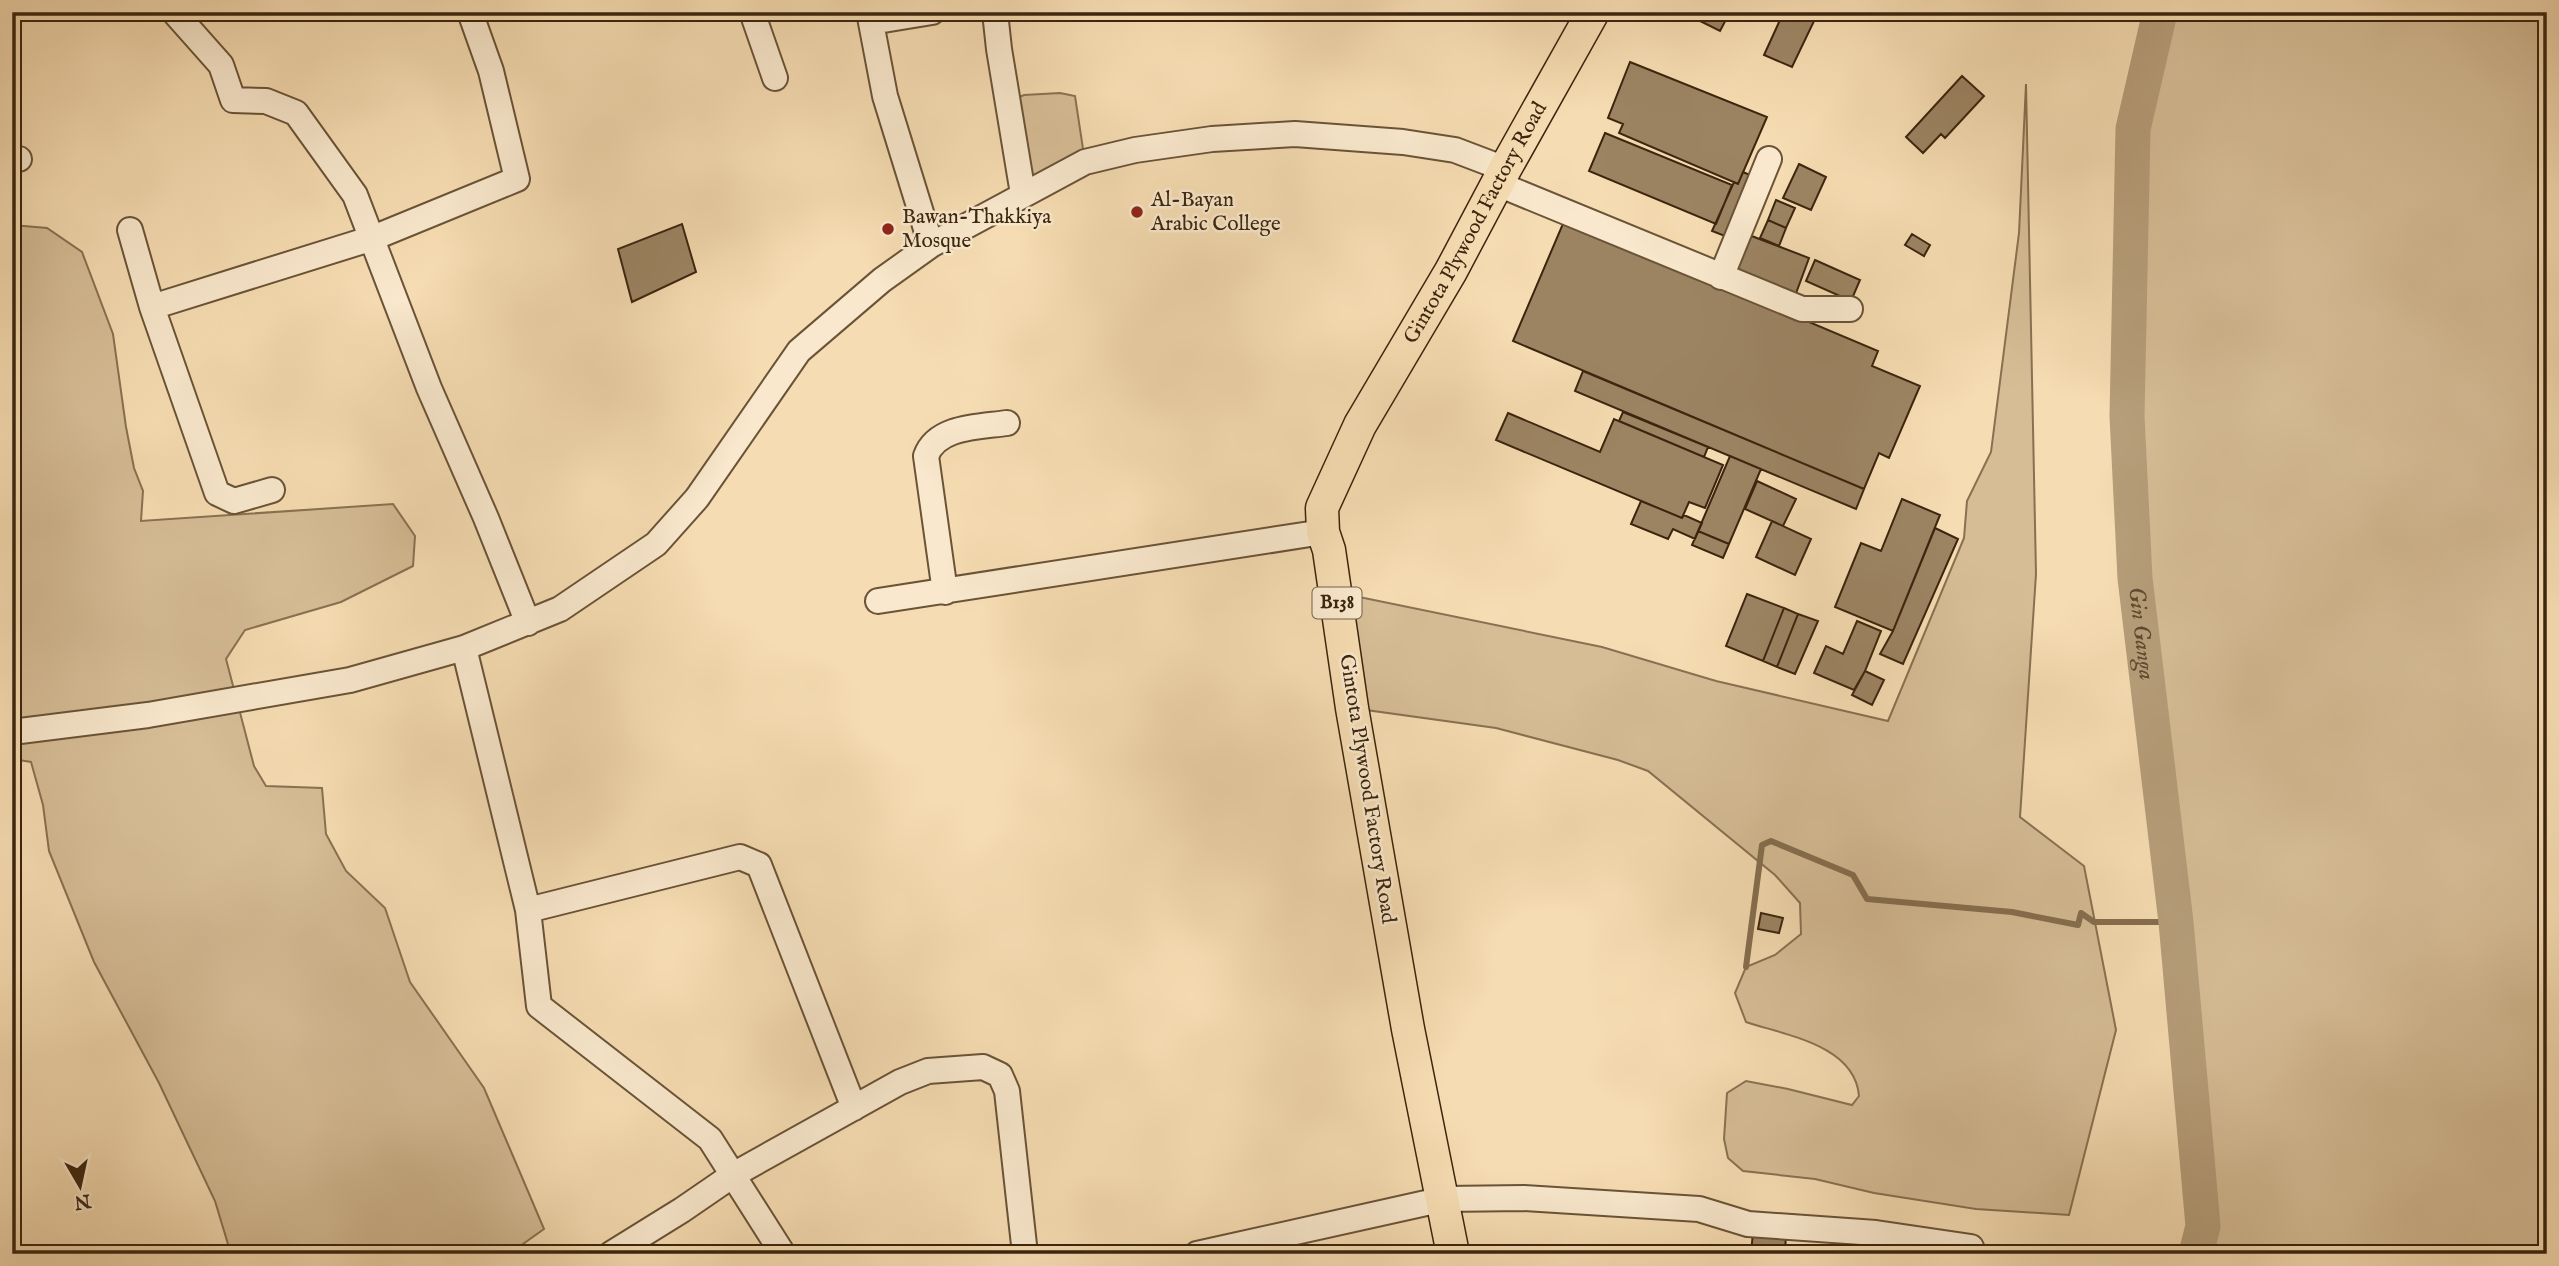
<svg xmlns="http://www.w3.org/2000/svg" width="2559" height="1266" font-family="'IM FELL English',serif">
	<rect width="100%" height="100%" fill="#f6dcb2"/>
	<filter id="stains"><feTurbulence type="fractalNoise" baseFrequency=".00286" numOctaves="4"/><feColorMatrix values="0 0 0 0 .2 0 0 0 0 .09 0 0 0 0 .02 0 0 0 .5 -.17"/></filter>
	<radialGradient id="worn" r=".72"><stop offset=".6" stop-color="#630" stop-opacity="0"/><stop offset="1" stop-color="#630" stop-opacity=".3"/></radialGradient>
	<path fill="#d6bd96" stroke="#887152" stroke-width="2" d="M2160,12h387v1242h-351l7,-28 -27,-304 -41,-344 -8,-162 6,-287z
		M2026,84l10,490 -16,243 64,49 32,164 -47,185 -93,-6 -102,-16 -59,-14 -72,-8 -15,-13 -4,-19 3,-46 19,-12 42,8 64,16 7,-9c-4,-51 -74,-61 -113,-74l-11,-29 11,-26 29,-12 26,-21 -1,-31 -25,-28 -127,-104 -30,-11 -122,-32 -144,-20 -17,-116 267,55 114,34 172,40 76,-183 3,-37 24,-49 28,-219z
		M1060,93l15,3 10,66 -62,32 -16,-92 17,-7z
		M12,225l35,3 35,24 31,82 13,93 8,41 9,23 -2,30 252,-17 22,32 -2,30 -72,36 -96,28 -19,29 28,107 12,20 56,2 4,46 20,37 39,37 25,74 74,106 60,141 -35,25h-278l-16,-53 -56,-118 -65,-121 -45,-111 -6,-46 -12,-43 -19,-3z"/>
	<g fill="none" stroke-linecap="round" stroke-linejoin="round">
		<path stroke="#856e4f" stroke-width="6" d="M1746,967l16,-122 9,-4 82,34 14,24 145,13 66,13 3,-12 13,9h82"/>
		<path stroke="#b69e7a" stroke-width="35" id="s1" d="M2160,12l-27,117 -6,287 8,162 41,344 27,304 -7,28"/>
	</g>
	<path fill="#9c8463" stroke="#3b250e" stroke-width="2" d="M1697,12h33l-10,19 -26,-13z
		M1763,12h38l14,7 -23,48 -28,-12 16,-35z
		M1630,62l137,55 -29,67 -119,-51 4,-9 -15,-6z
		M1962,76l22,20 -39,42 -4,-4 -18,19 -17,-16z
		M1605,133l127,52 -16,39 -127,-53z
		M1799,164l27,13 -15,33 -28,-12z
		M1743,172l11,5 -24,61 -18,-7 22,-49 4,2z
		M1776,200l19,8 -9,20 -18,-8z
		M1565,219l313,132 -6,15 48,20 -31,72 -10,-5 -15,36 -351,-148z
		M1768,220l18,8 -7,18 -19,-8z
		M682,224l14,48 -64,30 -14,-53z
		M1912,234l18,11 -6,11 -19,-11z
		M1749,235l60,23 -14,38 -61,-23z
		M1815,260l45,20 -9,21 -45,-20z
		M1583,371l281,118 -8,20 -281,-118z
		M1623,412l85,35 -4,10 -85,-36z
		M1508,413l92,39 14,-33 109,46 -18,43 -16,-6 -7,16 -186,-78z
		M1730,456l31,13 -32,75 -31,-13z
		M1757,481l39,18 -13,27 -38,-17z
		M1902,499l38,16 -47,116 -58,-24 26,-64 20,8z
		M1641,501l41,17 2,-3 18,8 -7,16 -22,-10 -5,10 -37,-15z
		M1772,521l39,18 -16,36 -39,-18z
		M1935,528l23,11 -55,125 -23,-10 13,-23z
		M1698,531l31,13 -6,14 -31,-13z
		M1747,594l37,14 -21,53 -37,-15z
		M1784,608l14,6 -21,53 -14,-6z
		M1798,614l20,7 -23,53 -18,-7z
		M1857,621l24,10 -16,40 -11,19 -40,-17 12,-27 17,8z
		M1865,671l19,9 -12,25 -20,-10z
		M1761,913l22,5 -4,15 -21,-4z
		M1753,1232l33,1 -1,21h-34z"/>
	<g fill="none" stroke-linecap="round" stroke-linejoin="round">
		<g stroke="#6a5337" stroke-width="28">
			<path id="minor" d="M174,12l47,53 12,35 33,1 30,12 59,82 74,193 57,130 42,105
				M752,12l23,66
				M869,12l16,84 46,149
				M995,12l4,37 24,145
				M871,22l61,-10
				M12,158l7,1
				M1498,184l304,125h48
				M130,230l22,77 221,-69 144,-59 -26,-108 -21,-59
				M1721,277l48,-118
				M152,307l65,186 17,8 38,-11
				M945,592l-19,-136c11,-30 53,-29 81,-33
				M878,601l445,-69
				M464,648l64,262 11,96 171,133 73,115
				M12,732l136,-17 202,-35 114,-32 96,-39 96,-65 41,-46 102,-147 83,-71 49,-35 154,-83 50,-12 77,-11 83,-5 108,8 52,8 50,19
				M528,910l212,-53 19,8 95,243
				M611,1254l71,-44 51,-35 167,-93 28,-11 55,-4 17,8 7,16 18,163
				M1197,1254l247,-55 80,-1 175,11 49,15 128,9 95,14"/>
		</g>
		<g stroke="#3b250e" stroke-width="35">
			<g id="major">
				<path id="s2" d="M1453,1254l-45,-225 -56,-321 -23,-158 -6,-18 -1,-24 38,-83 91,-154 54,-102 88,-157"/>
			</g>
		</g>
		<use href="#minor" stroke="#f9e8cd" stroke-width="24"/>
		<use href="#major" stroke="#f6dcb2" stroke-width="32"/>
	</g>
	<g fill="#8f2418" stroke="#f9e8cd" stroke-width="2.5">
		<circle cx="1137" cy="212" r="7"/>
		<circle cx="888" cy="229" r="7"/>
	</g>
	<g text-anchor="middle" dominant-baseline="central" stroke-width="5" stroke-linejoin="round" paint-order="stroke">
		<rect fill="#f9e8cd" stroke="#746047" stroke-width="2" x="1312.5" y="587.5" width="49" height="31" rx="5"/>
		<g font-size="19" font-weight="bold" fill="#3b250e">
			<text x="1337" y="603">B138</text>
		</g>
		<g font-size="21" fill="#3b250e" stroke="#f9e8cd" text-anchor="start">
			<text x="1151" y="200">Al-Bayan<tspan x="1151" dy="24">Arabic College</tspan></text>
			<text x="902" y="217">Bawan-Thakkiya<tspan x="902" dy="24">Mosque</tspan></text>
		</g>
		<g font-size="21" fill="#3b250e" stroke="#f9e8cd">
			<text stroke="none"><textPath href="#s2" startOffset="1082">Gintota Plywood Factory Road</textPath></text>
			<text transform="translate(1367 789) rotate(81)">Gintota Plywood Factory Road</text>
		</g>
		<g font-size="23" font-style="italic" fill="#60492e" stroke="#f9e8cd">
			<text stroke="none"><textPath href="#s1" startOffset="625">Gin Ganga</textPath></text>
		</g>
	</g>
	<rect width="2559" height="1266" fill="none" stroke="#f6dcb2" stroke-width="42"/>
	<rect x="14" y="14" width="2531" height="1238" fill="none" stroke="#3b250e" stroke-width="3.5"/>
	<rect x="21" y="21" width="2517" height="1224" fill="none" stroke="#3b250e" stroke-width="2"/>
	<g transform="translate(80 1186) rotate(171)" stroke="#f9e8cd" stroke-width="5" paint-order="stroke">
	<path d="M0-5L12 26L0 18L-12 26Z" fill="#3b250e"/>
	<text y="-10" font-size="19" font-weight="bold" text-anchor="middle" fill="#3b250e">N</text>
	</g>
	<rect width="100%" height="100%" filter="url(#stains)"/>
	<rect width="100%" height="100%" fill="url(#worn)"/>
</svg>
